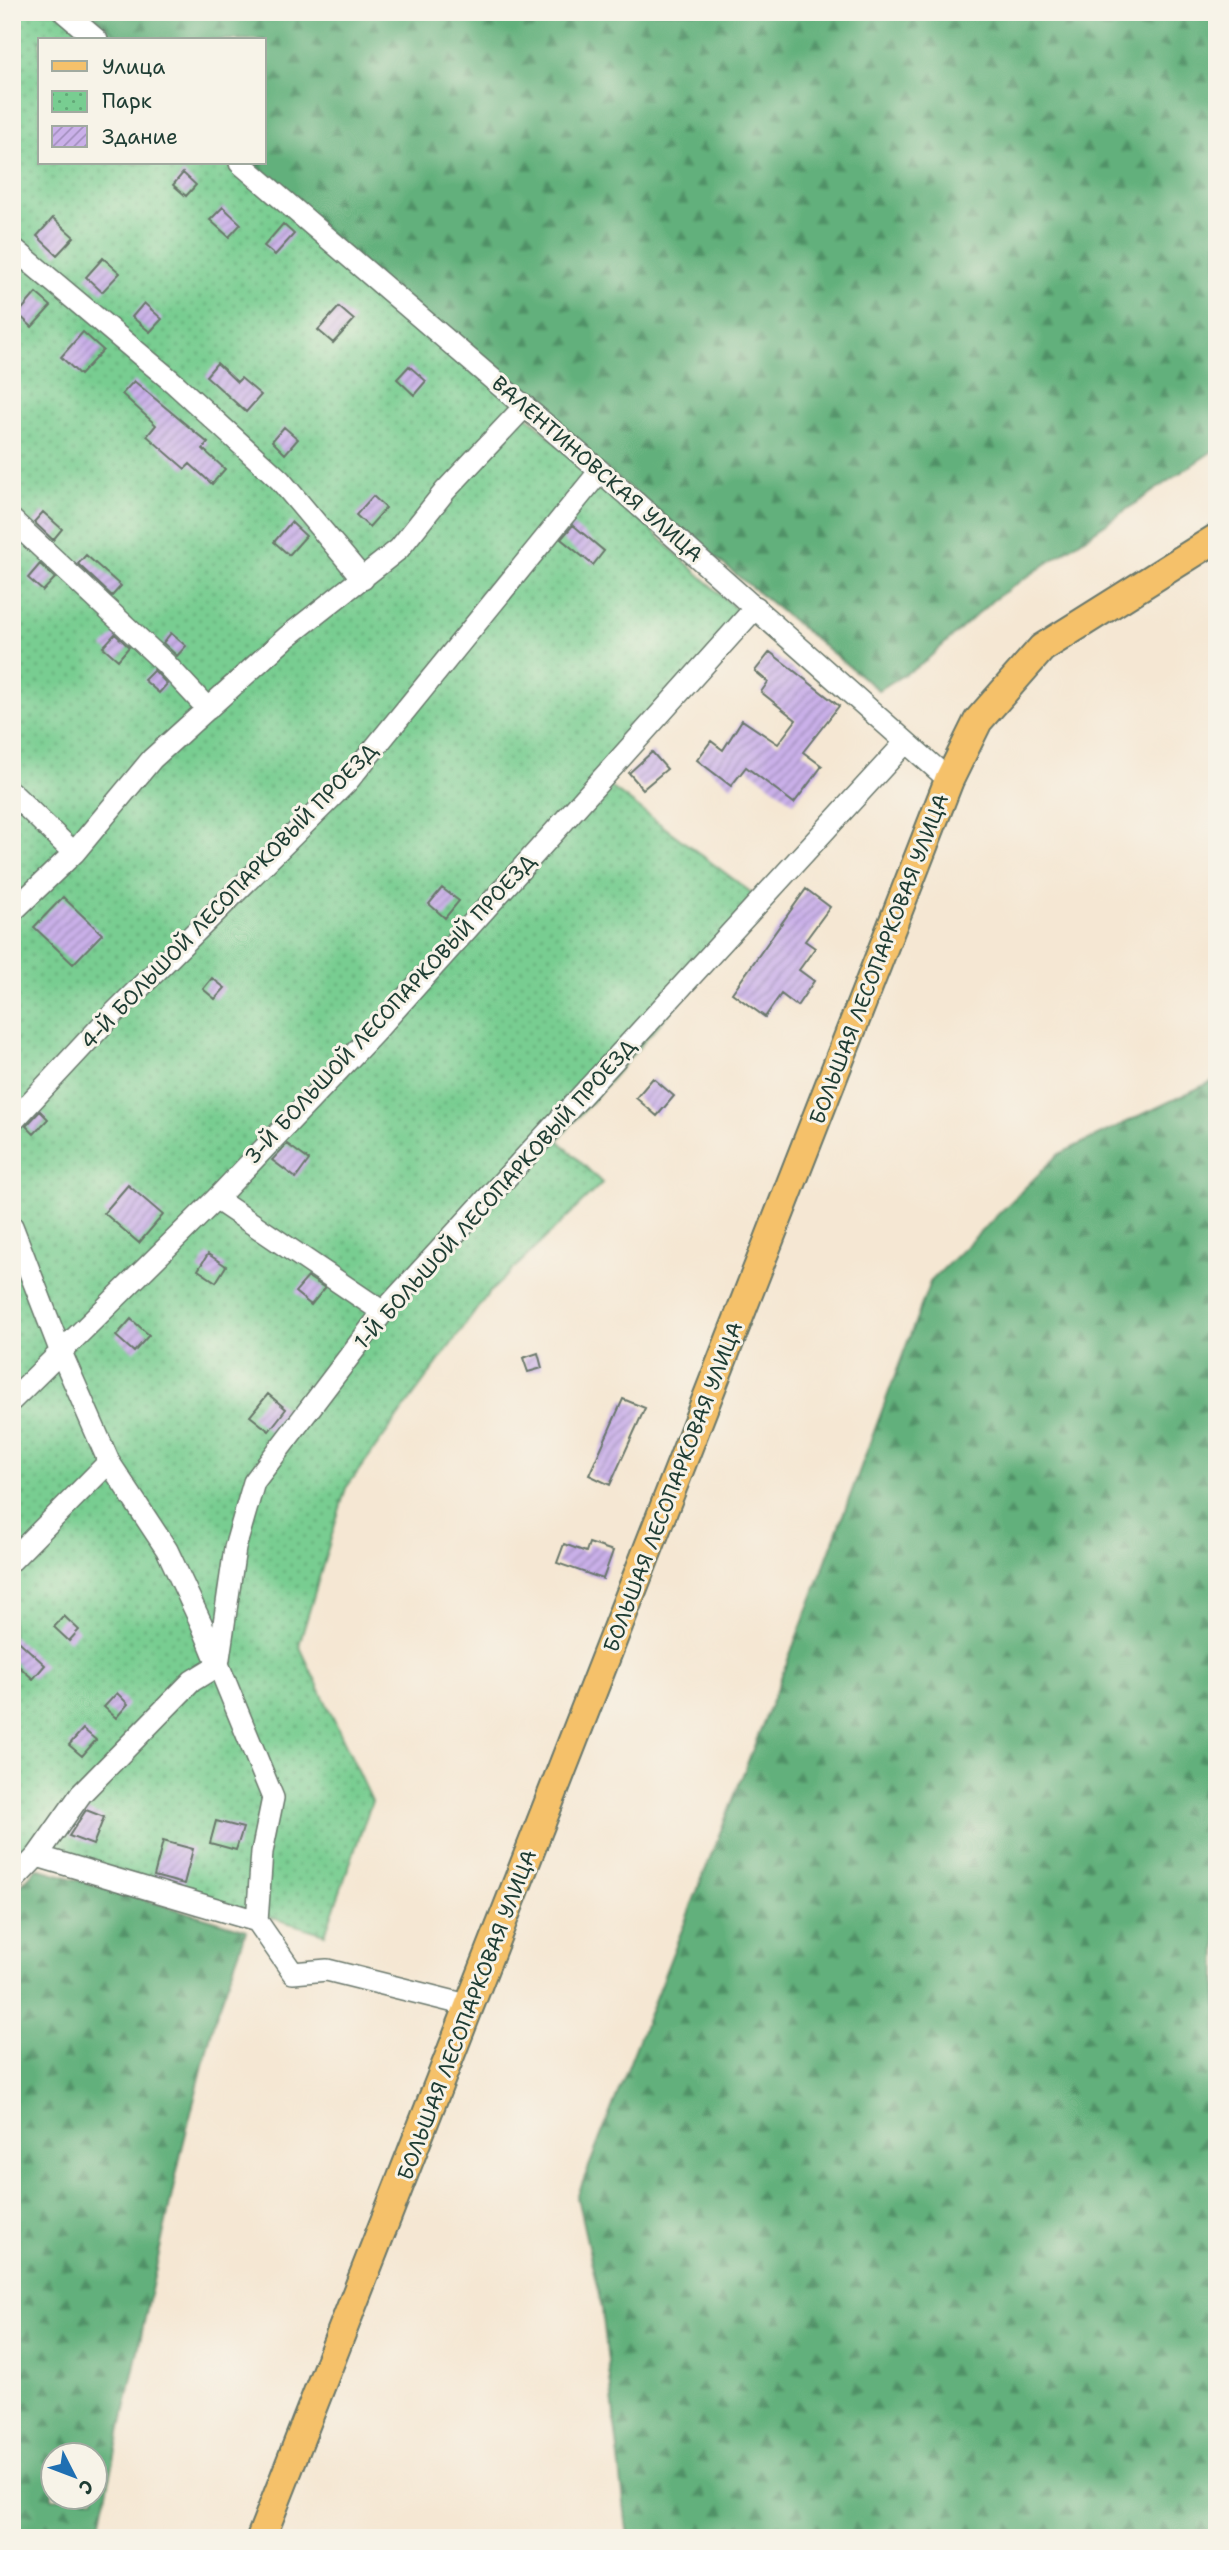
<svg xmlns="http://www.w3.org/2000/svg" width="1229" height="2550" font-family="'Shantell Sans',sans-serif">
	<defs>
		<pattern id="forest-firs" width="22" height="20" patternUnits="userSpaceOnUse" patternTransform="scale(1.75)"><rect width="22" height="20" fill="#62b07b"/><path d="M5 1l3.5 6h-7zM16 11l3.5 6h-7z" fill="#509066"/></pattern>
		<pattern id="park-dots" width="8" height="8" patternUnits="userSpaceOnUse" patternTransform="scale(1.75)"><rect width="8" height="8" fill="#78cd91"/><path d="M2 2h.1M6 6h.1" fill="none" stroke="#62a877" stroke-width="1.8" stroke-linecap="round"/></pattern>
		<pattern id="building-hatch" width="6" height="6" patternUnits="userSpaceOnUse" patternTransform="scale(1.75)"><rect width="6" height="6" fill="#cab0e9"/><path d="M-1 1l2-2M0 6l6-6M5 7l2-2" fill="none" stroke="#a390be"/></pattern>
	</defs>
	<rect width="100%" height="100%" fill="#f7f3e8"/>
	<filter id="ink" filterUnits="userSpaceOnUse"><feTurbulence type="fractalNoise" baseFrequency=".0143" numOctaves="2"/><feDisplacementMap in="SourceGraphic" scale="14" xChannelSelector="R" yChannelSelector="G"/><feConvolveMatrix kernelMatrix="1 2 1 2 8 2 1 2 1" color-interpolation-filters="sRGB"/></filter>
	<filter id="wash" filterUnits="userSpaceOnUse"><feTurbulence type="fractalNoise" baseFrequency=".00686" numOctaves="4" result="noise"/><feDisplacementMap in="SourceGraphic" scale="28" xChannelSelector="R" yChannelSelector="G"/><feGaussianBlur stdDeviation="1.57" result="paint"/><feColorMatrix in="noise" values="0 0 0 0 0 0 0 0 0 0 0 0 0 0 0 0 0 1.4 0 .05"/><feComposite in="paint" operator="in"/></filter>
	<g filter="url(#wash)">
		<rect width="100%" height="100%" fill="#f5e7d3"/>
		<path fill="url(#forest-firs)" stroke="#407658" stroke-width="2" fill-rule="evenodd" d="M75,12h1142v436l-224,152 -71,64 -44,26 -440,-358 -192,-169h18v-123h-157z
			M1213,1081h4v1457h-589l-26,-229 -25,-112 232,-591 121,-324 129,-128z
			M37,1868l210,62 -33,91 -33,132 -84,385h-85v-644zM52,2456h42v42h-42z"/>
		<path fill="url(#park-dots)" stroke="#4c8562" stroke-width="2" d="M12,12h80l30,28h-82v123h214l493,456 -144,162 162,122 -207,237 44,43 -114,111 -142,194 -47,157 73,156 -47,133 -282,-87 -31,31z"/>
		<g id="blocks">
			<path fill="url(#building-hatch)" d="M183,173l13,12 -10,11 -13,-11z
				M223,207l18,17 -12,13 -19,-17z
				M53,218l21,19 -17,18 -20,-19z
				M283,224l11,10 -19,21 -11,-9z
				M103,258l17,15 -18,19 -16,-15z
				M36,293l15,13 -19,21 -14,-13z
				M144,303l18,16 -12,13 -18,-15z
				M339,307l15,13 -21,23 -15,-13z
				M83,332l20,18 -23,25 -19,-18z
				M217,363l20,19 4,-4 20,17 -15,17 -40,-36z
				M409,366l17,15 -12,14 -17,-16z
				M134,381l74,62 -5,6 22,20 -13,15 -22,-20 -5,5 -38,-33 9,-11 -34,-31z
				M284,427l14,12 -13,15 -13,-13z
				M373,496l13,12 -17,19 -13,-12z
				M43,512l19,17 -9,11 -19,-18z
				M291,522l15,14 -17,19 -15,-13z
				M573,525l31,26 -11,14 -32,-26z
				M86,555l35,31 -9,10 -34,-32z
				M40,564l15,14 -12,13 -15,-13z
				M171,633l15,13 -9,10 -14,-13z
				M115,634l14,13 -11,13 -15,-13z
				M770,652l69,54 -36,46 19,14 -28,37 -48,-36 -15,19 -34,-26 14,-19 12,9 19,-30 36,24 18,-24 -35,-28 7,-10 -13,-11z
				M154,670l13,14 -8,9 -15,-13z
				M652,752l15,17 -24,20 -14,-16z
				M442,888l17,13 -14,17 -16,-14z
				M806,889l24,18 -25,34 10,7 -16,22 15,11 -17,25 -16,-12 -16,23 -33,-24z
				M63,897l39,37 -29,30 -39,-37z
				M212,978l13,10 -10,11 -12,-10z
				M653,1078l21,18 -17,20 -21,-18z
				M40,1111l8,8 -14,15 -8,-8z
				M287,1144l22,16 -13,18 -24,-18z
				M128,1185l35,30 -24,28 -35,-30z
				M208,1254l18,12 -10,16 -18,-12z
				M308,1277l17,11 -14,17 -16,-13z
				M131,1319l18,16 -15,17 -18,-16z
				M538,1353l4,15 -14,4 -5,-14z
				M268,1394l18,15 -17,22 -19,-15z
				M623,1399l22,9 -35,77 -21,-10z
				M589,1543l24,8 -10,28 -46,-16 7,-19 22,8z
				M64,1616l15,14 -10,11 -15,-14z
				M12,1635l33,30 -12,14 -21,-19z
				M117,1693l11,11 -12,14 -12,-11z
				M83,1729l13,11 -14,16 -13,-11z
				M86,1810l18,7 -11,28 -24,-9z
				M216,1821l27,7 -7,22 -26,-7z
				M163,1841l30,8 -9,35 -30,-8z"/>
		</g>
	</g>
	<g filter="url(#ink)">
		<use href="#blocks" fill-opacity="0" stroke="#6a786c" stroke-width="2"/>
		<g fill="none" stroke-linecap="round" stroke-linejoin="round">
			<g stroke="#6a786c" stroke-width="24">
				<path id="minor" d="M64,12l33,28
					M240,163l360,308 349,309
					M12,247l162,136 106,97 83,99
					M12,520l153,143 43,46
					M12,793l62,60
					M12,912l62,-59 78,-94 135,-122 112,-88 46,-58 80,-85
					M12,1122l96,-103 239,-237 253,-311
					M216,1199l167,113
					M12,1226l48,124 49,112 58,88 35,75 71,173 -11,54 -5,69 36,52 34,-3 144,36
					M12,1400l204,-201 158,-166 382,-426
					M12,1560l97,-98
					M37,1856l220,65
					M12,1882l25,-26 44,-62 111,-113 26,-16 17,-117 19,-66 129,-170 523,-570"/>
			</g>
			<g stroke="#6a786c" stroke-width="32">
				<path id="major" d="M261,2538l688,-1758 29,-59 64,-73 175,-110"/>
			</g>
			<use href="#minor" stroke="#fff" stroke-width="21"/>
			<use href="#major" stroke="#f5c16b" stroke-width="28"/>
		</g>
	</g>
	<g text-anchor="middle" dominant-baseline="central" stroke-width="6" stroke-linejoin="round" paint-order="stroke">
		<g font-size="21" fill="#1f3d34" stroke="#f7f3e8">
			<text transform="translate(597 469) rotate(41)">ВАЛЕНТИНОВСКАЯ УЛИЦА</text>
			<text transform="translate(229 896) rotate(-46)">4-Й БОЛЬШОЙ ЛЕСОПАРКОВЫЙ ПРОЕЗД</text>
			<text transform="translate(879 959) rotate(-69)">БОЛЬШАЯ ЛЕСОПАРКОВАЯ УЛИЦА</text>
			<text transform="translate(390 1009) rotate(-47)">3-Й БОЛЬШОЙ ЛЕСОПАРКОВЫЙ ПРОЕЗД</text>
			<text transform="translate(495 1194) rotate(-48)">1-Й БОЛЬШОЙ ЛЕСОПАРКОВЫЙ ПРОЕЗД</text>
			<text transform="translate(673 1487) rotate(-69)">БОЛЬШАЯ ЛЕСОПАРКОВАЯ УЛИЦА</text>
			<text transform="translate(467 2015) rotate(-69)">БОЛЬШАЯ ЛЕСОПАРКОВАЯ УЛИЦА</text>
		</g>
	</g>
	<rect width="1229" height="2550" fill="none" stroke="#f7f3e8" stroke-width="42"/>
	<rect x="38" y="38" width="228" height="126" fill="#f7f3e8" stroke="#a1aaa0" stroke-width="2"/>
	<rect x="52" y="61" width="35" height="10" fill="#f5c16b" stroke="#a1aaa0" stroke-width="2"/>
	<text x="102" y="74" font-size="21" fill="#1f3d34">Улица</text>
	<rect x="52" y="91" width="35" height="21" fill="url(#park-dots)" stroke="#a1aaa0" stroke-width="2"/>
	<text x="102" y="108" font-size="21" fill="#1f3d34">Парк</text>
	<rect x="52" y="126" width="35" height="21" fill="url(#building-hatch)" stroke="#a1aaa0" stroke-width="2"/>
	<text x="102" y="144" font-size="21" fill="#1f3d34">Здание</text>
	<g transform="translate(74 2476) rotate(132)"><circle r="33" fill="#f7f3e8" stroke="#a1aaa0" stroke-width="2"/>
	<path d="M0-5L12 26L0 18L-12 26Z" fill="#1f6fb2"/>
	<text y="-10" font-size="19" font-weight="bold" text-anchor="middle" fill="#1f3d34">С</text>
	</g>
</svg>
